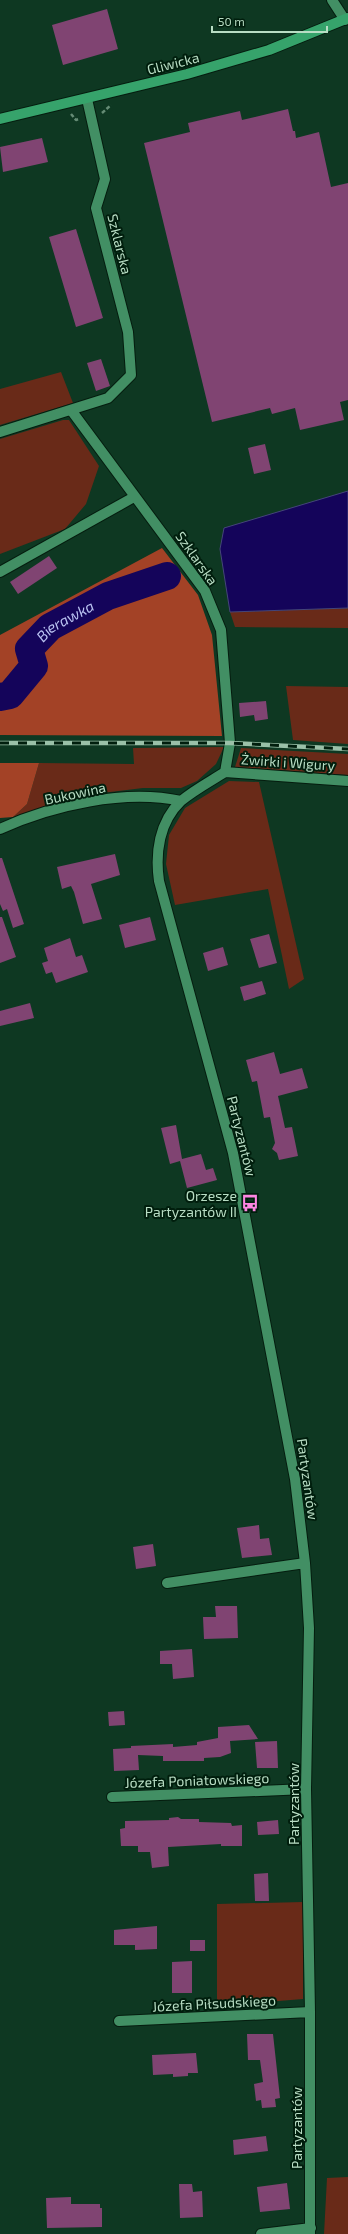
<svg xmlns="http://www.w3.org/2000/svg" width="348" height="2234" font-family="'Exo 2',sans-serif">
	<rect width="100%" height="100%" fill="#0e3822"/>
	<path fill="#692a18" d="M61,372l12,31 -73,22v-36z
		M63,420h6l30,46 -13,38 -21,25 -65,25v-115z
		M348,608v20l-113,-1 -5,-15z
		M286,686l62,1v57l-55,-4z
		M224,747l-8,17 -19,17 -16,7h-38l-57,7 -73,22 14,-13 12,-41 95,1 -1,-16z
		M241,748l107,6v21l-113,-8z
		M229,781l30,1 45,197 -15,10 -21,-100 -93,16 -9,-41 3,-29 16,-27z
		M303,1902v97l-86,7v-102z
		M348,2177v57h-24l3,-56z"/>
	<path fill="#a34226" d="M162,548l36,47 14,40 10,101 -222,-1v-100z
		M0,763h39l-12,41 -14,13 -13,1z"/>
	<path fill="#14045a" stroke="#45457a" d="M348,491v117l-118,4 -10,-63 4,-21z"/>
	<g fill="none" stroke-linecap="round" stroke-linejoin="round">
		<path stroke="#14045a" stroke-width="28" id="s1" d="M0,697l10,-2 24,-29 -5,-17 21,-22 58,-31 59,-20"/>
	</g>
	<path fill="#804472" d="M107,9l11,40 -55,16 -11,-40z
		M288,109l5,22h2l1,7 23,-6 12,55 17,-4v217l-8,2 4,18 -44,10 -5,-22 -23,6 -2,-6 -58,14 -68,-279 46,-11 -2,-9 52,-12 2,9z
		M42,138l6,24 -45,10 -3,-25z
		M76,229l27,89 -27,9 -27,-90z
		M101,359l9,27 -14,5 -9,-28z
		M265,444l6,26 -17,4 -6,-26z
		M49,556l8,12 -39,26 -8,-12z
		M266,701l2,18 -13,2 -1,-6 -14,2 -1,-14z
		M115,854l5,21 -29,9 11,35 -19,5 -9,-32 -3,-6 -9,3 -5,-22z
		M0,858h2l22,66 -11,4 -6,-19 -4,2 -3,-7z
		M0,917h2l14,40 -16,6z
		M150,917l6,23 -31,8 -6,-23z
		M269,934l8,29 -18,5 -9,-29z
		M70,938l6,19 6,-2 6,17 -32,11 -4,-11 -6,2 -4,-11 6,-2 -4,-13z
		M223,947l5,18 -20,6 -5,-18z
		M262,981l4,13 -22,7 -4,-14z
		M30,1003l4,15 -34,8v-15z
		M274,1052l6,22 22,-6 6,20 -30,8 7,32 7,-1 6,29 -19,4 -2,-7 -5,-4 3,-6 -5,-26 -6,1 -7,-37 -5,1 -6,-22z
		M176,1125l6,34 19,-5 5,16 7,-2 4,12 -30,8 -7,-27 -10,3 -9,-36z
		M259,1525l1,14 9,-1 3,17 -30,3 -5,-30z
		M153,1544l3,22 -20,3 -3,-22z
		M215,1606h22l1,32 -34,1 -1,-22h13z
		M192,1649l2,28 -21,2 -1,-15h-12v-13z
		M124,1711l1,14 -16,1 -1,-14z
		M249,1725l9,14 -28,2 1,12 -11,4 -16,1v3h-41v-5l-25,-1 1,15 -25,1 -1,-22 18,-1v-2l42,-2v3l24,-2v-3l21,-4v-11z
		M277,1741l1,27h-21l-2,-26z
		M178,1817l3,2h18v3l32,1 1,3 10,-1v21h-21v-2l-53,3 1,19 -17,2 -2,-16h-12v-6h-17l-1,-17 5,-1v-7l44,-1v-2z
		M278,1820l1,14 -21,1 -1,-13z
		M268,1873l1,28h-14l-1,-27z
		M157,1926v23l-22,1v-5h-21v-15z
		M190,1940h15v11h-15z
		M192,1961v32h-20v-31z
		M247,2034h26l7,64 -5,1 1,8 -14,1 -1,-8 -5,1 -2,-17 9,-2 -3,-22h-12z
		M196,2053l2,20h-10v3l-15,1v-3l-20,1 -1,-20z
		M266,2136l2,15 -34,4 -1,-15z
		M287,2183l3,26 -30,3 -3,-25z
		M179,2184h13l1,8 9,-1 1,26 -23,1z
		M71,2197v7h29v4h2v19l-55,1 -1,-30z"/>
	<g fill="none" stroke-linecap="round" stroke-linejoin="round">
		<g stroke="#051d0f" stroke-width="12">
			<path id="minor" d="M332,0l13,20
				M71,410l134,181 16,39 9,113 -5,29
				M0,432l108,-34 23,-23 -3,-43 -32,-124 9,-29 -18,-80
				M0,572l134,-75
				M225,772c-14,9 -31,18 -44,29 -22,21 -26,52 -22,80l74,272 62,326 10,84 4,65 -3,161 4,223v222
				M225,772l123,9
				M0,829c52,-24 125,-40 181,-28
				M167,1583l138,-20
				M112,1797l194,-8
				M119,2021l191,-9
				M261,2234l50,-6"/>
		</g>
		<g stroke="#051d0f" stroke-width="12">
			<path id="major" d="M0,119l187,-45 82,-24 79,-32"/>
		</g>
		<path stroke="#658c75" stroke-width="2.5" stroke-dasharray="4 2" stroke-linecap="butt" d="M102,113l9,-8
			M71,114l5,6 3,-1"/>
		<use href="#minor" stroke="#428f64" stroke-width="10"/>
		<use href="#major" stroke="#36a36b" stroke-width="10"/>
		<g stroke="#9ac0a8" stroke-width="4.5">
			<path id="rail" d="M0,743h230l118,6"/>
		</g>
		<use href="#rail" stroke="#001e0d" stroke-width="3" stroke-dasharray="9" stroke-linecap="butt"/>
	</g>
	<defs>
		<g id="bus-bare" transform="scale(1.38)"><path d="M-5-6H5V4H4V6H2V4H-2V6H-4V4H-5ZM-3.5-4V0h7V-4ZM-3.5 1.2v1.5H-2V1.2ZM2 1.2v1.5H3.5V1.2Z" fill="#fd86e2" stroke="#001e0d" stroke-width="2.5" paint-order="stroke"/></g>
	</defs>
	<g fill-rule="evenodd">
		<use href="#bus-bare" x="250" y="1203"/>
	</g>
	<g text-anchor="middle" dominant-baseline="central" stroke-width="4" stroke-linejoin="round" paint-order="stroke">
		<g font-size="14" fill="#b8ddc4" stroke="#001e0d">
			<text transform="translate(173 63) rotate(-14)">Gliwicka</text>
			<text transform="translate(120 244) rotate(76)">Szklarska</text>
			<text transform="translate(197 558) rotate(55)">Szklarska</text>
			<text transform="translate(288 762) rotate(4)">Żwirki i Wigury</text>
			<text transform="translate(75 793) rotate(-12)">Bukowina</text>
			<text transform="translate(242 1136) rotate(76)">Partyzantów</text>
			<text transform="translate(308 1479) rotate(82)">Partyzantów</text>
			<text transform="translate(197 1780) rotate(-2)">Józefa Poniatowskiego</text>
			<text transform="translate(293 1804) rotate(-90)">Partyzantów</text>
			<text transform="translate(214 2003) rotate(-3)">Józefa Piłsudskiego</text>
			<text transform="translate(296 2128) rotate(-90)">Partyzantów</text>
		</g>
		<g font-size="14" fill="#b8ddc4" stroke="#001e0d" text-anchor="end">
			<text x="237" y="1195">Orzesze<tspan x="237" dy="16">Partyzantów II</tspan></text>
		</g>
		<g font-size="15" font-style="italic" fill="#bac3f1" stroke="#001e0d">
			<text stroke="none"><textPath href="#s1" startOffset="112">Bierawka</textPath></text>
		</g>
	</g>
	<path d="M212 26v6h115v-6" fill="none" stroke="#b8ddc4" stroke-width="2"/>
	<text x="218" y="26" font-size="12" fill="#b8ddc4" stroke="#001e0d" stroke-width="3" paint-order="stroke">50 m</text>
</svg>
